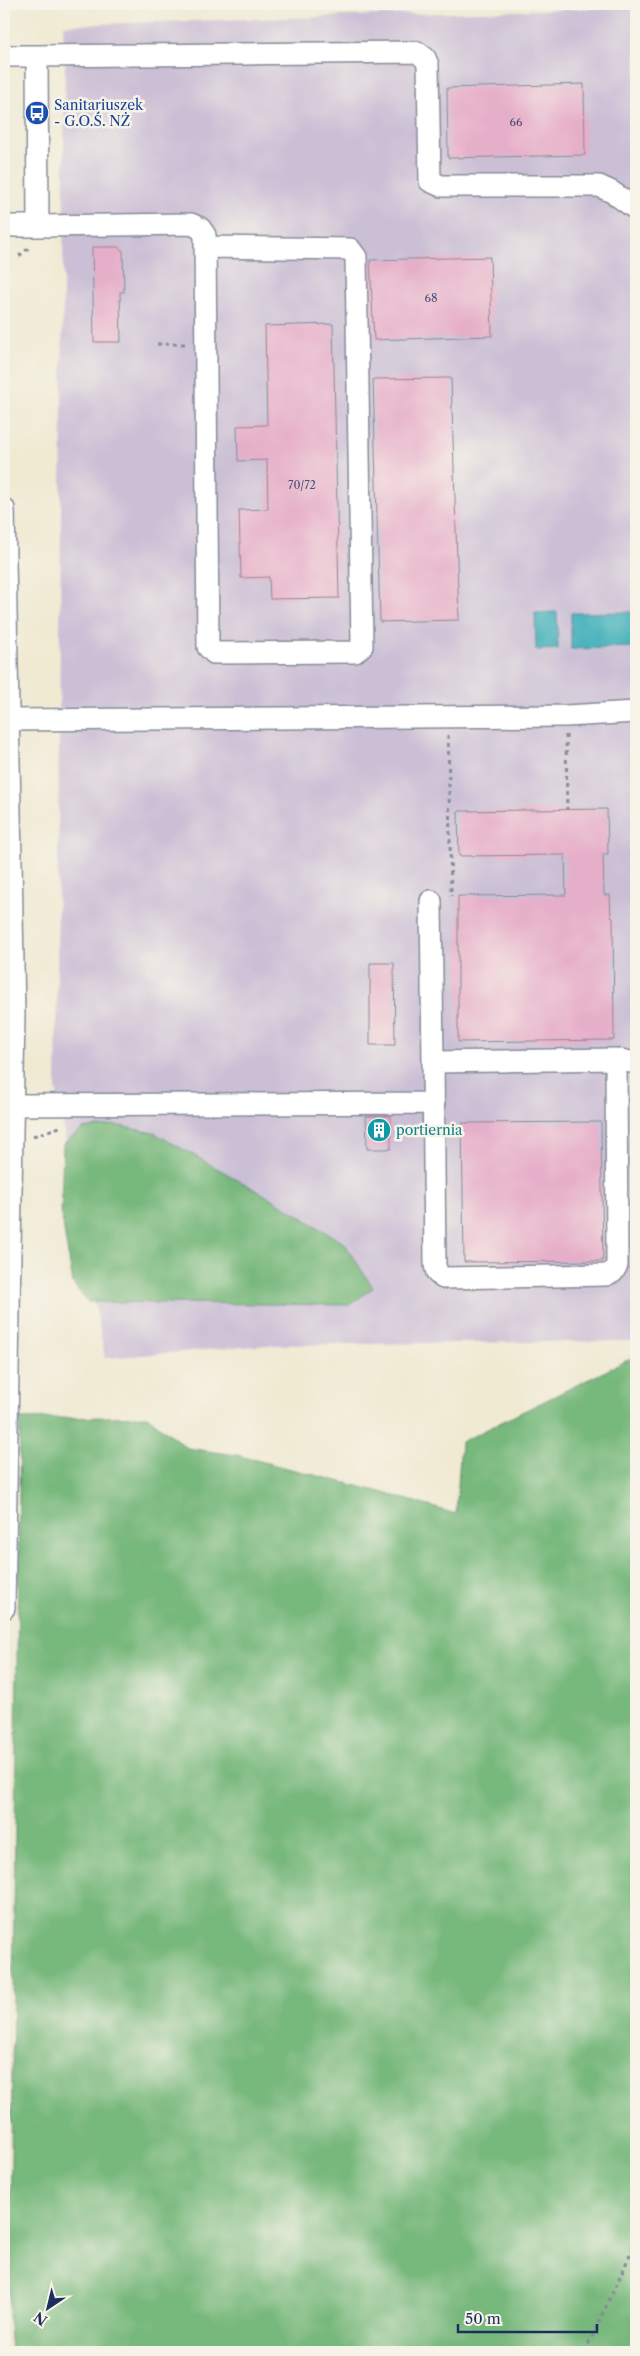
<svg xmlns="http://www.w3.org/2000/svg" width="640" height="2356" font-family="'Libre Caslon Text',serif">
	<rect width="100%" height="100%" fill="#f7f3e8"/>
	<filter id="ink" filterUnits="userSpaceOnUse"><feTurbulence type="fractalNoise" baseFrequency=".02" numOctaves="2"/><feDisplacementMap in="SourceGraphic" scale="10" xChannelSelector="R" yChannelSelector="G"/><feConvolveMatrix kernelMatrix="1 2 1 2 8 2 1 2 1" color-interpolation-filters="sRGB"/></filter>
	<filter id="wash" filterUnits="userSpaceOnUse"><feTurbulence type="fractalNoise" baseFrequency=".0096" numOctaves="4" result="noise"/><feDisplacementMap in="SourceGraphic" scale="20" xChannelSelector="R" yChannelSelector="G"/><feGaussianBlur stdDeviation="1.12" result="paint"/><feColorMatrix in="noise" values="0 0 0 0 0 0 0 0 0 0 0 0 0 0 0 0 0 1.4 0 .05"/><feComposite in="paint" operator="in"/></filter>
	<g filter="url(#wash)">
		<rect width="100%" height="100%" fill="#f0ead3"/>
		<path fill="#cbbfd5" d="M636,7v1334l-368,4 -163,13 -49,-270 9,-1033 -2,-30z"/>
		<path fill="#77b87b" stroke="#49746c" d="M115,1125l39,8 125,70 66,41 28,44 -24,17 -262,-3 -14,-19 -12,-70 2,-69 20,-15z
			M636,1356l-1,996h-624l-2,-25 11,-908 127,-3 40,32 49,7 145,37 75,22 5,-72z"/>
		<path fill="#3eafb9" stroke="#2c6f8c" d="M557,612l1,37 -22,1 -1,-37z
			M636,612v35l-65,2v-36z"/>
		<g id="blocks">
			<path fill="#e6afc9" d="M584,84l1,71 -137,3 -1,-70z
				M92,247h26l5,4 1,41h-4l1,50h-27z
				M490,257l2,79 -118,4 -4,-80z
				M333,324l6,274 -69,1 -1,-22 -28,1 -2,-68 29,-1 -1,-49 -29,1 -1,-35 30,-1 -2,-99z
				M451,378l8,242 -79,2 -7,-243z
				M607,809l1,45h-5l1,41h6l1,22 2,1 1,122 -156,2v-146l108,-1 -1,-40 -106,1 -1,-45z
				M370,963h24l1,82h-25z
				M366,1116h25v33h-24z
				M601,1122l2,139 -139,1 -2,-139z"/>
		</g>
	</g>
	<g filter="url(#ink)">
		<use href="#blocks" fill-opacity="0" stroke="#868c98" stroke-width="1"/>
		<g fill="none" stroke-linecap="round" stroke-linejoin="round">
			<g stroke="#868c98" stroke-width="24">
				<path id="minor" d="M4,56h33l1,170h-34
					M37,56l380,-4 8,6 3,7 2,116 11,5h158l13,6 24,17
					M38,226l153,-2 9,4 5,7 3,412 6,6 141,-1 7,-6 -6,-389 -6,-8 -145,-2
					M4,509l10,505 -10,594
					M9,720l557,-4 70,-4
					M431,901l2,161 183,-3 20,4
					M433,1062l2,203 2,8 6,5 163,-3 7,-3 4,-7 -1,-206
					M12,1105l422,-2"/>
			</g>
			<path stroke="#868c98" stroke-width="3" stroke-dasharray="4 4" stroke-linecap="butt" d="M19,256l11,-9
				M157,344h29
				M448,735l3,161
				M566,735l1,74
				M33,1136l30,-10
				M585,2352l51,-110"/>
			<use href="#minor" stroke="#fff" stroke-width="21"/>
		</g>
	</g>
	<defs>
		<g id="bus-disc" transform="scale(1.25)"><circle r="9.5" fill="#1a4fb4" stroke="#f7f3e8"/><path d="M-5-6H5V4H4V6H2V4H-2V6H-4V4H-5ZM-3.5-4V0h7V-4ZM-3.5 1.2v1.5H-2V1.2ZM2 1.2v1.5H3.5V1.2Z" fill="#fff"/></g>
		<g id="building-disc" transform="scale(1.25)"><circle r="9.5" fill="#0f9aa8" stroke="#f7f3e8"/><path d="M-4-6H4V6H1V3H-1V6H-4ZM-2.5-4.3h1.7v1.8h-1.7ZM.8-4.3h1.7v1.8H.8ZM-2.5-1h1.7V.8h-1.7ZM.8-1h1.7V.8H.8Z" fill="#fff"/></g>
	</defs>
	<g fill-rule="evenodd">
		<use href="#bus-disc" x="37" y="113"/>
		<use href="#building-disc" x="379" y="1130"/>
	</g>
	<g text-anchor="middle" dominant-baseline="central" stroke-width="5" stroke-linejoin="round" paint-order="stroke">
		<g font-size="11" fill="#4e4f79">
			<text x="516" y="122">66</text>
			<text x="431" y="298">68</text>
			<text x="302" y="485">70/72</text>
		</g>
		<g font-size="14" fill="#164399" stroke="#f7f3e8" text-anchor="start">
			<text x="54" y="105">Sanitariuszek<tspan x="54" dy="16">- G.O.Ś. NŻ</tspan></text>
		</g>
		<g font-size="14" fill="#0d838f" stroke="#f7f3e8" text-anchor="start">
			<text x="396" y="1130">portiernia</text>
		</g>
	</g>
	<rect width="640" height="2356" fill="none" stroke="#f7f3e8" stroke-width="20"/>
	<g transform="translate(48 2308) rotate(215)" stroke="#f7f3e8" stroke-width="4" paint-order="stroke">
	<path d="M0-4L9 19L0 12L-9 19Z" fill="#1b2f5e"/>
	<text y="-8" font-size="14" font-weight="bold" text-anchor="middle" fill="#1b2f5e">N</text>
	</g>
	<path d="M458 2324v8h139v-8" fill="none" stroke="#1b2f5e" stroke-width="2.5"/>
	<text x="465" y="2324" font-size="15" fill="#1b2f5e" stroke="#f7f3e8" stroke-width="4" paint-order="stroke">50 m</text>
</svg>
